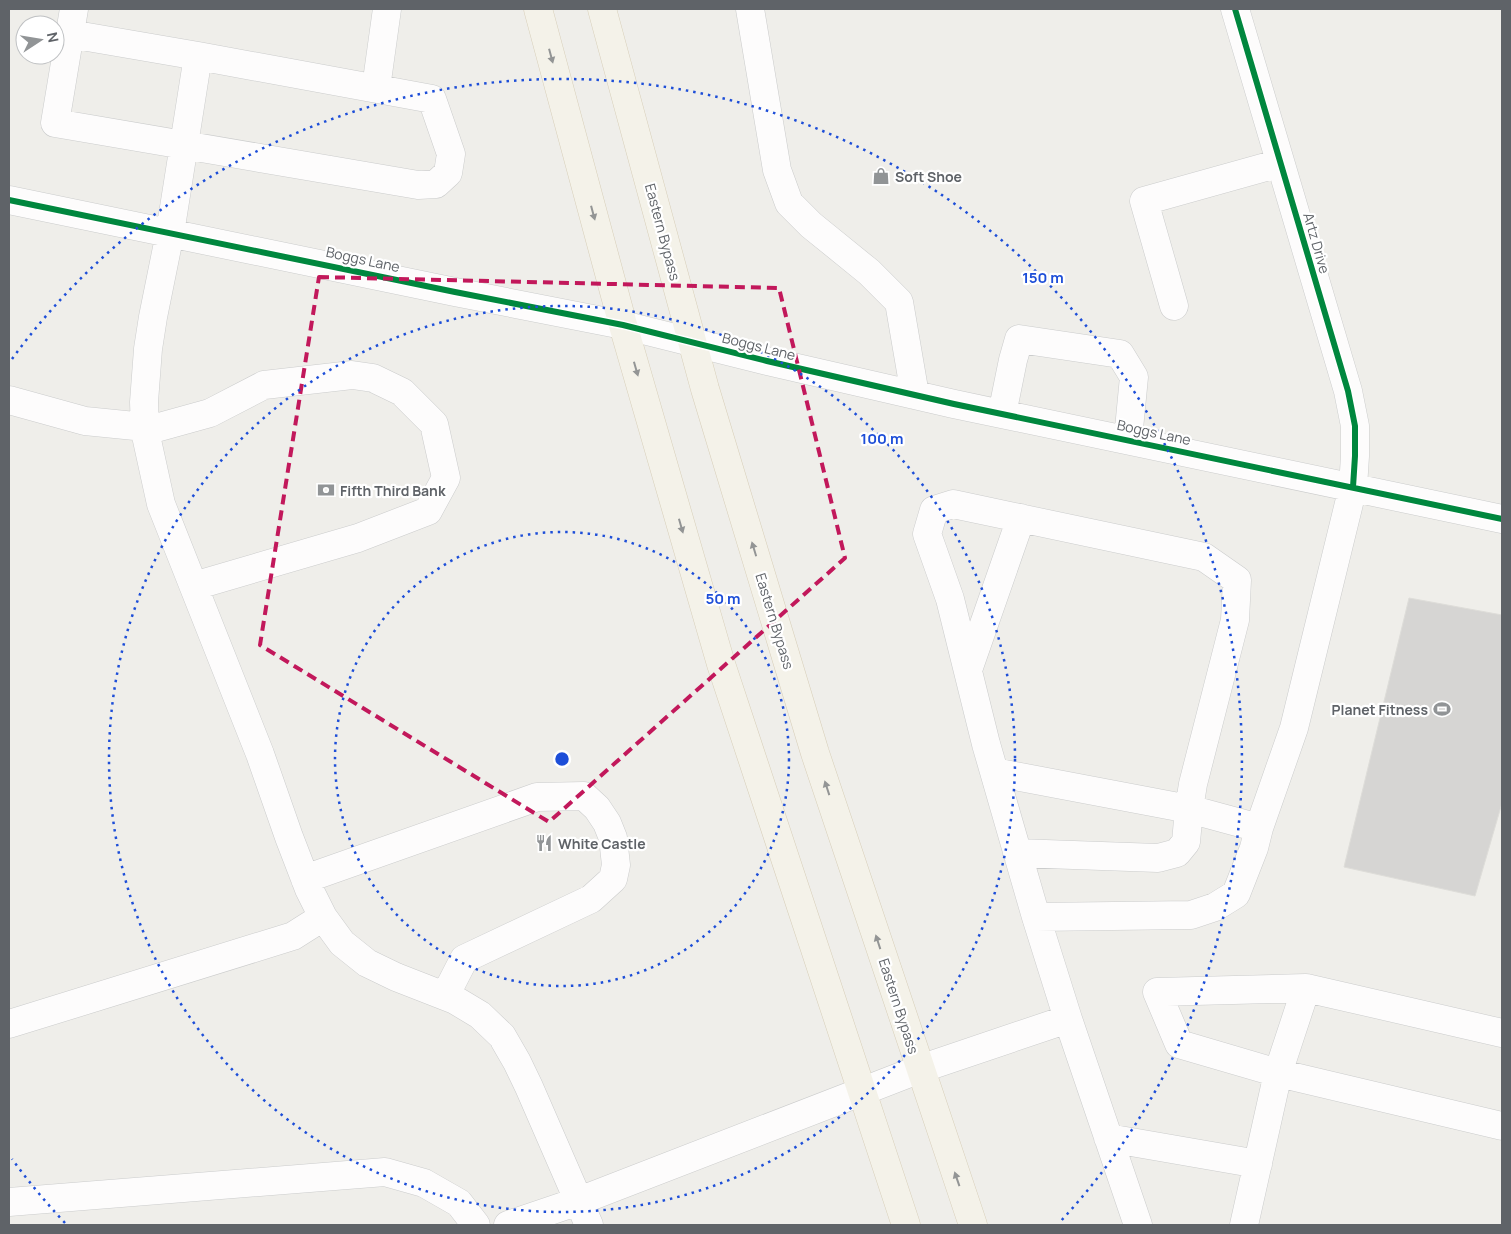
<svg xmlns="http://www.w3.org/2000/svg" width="1511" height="1234" font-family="Manrope,sans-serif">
	<rect width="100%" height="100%" fill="#efeeea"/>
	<path fill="#d6d5d3" stroke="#deddd9" d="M1409,598l93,17v188l-27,93 -131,-29z"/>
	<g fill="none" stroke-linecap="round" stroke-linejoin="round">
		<g stroke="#cbcccc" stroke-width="29">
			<path id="minor" d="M74,9l-19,114 363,62 18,-1 12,-11 3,-19 -19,-55 -234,-43 -28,177 -17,84 -5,32 -4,53 1,29 16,73 99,250 29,83 20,52 14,28 19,26 25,20 29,14 59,23 25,15 22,21 15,26 12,25 60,138
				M750,9l27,161 12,33 22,22 58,47 30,30 16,93
				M1235,9l113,382 7,35v30l-2,31 -59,241 -35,100
				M70,34l128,22
				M376,88l11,-79
				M9,200l446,92 168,33 144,36 187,43 548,115
				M1174,306l-30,-105 136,-38
				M9,400l76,21 60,6
				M1002,414l11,-54 6,-21 101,15 14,23 -6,62
				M145,431l65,-18 54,-28 88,-10 21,3 29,14 32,32 12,54 -18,33 -70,27 -164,48
				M968,670l53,-152
				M994,772l195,37 4,-25 42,-164 2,-40 -33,-23 -251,-53 -19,6 -7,24 23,65 36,145 50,173 32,102
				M1017,853l141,5 19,-5 9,-11 3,-33 70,19 -5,20 -18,46 -21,13 -24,8 -155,2
				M305,879l232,-82 47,-1 13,12 10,15 6,15 3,27 -3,14 -22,20 -127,60 -19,37
				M1306,988l-149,4 22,52 99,29 224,53
				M9,1024l284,-88 30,-19
				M1108,1138l150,26
				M9,1202l376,-30 39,11 35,20 17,22
				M508,1225l71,-24 341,-132 148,-50 70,206
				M1244,1225l34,-152 28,-85 196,45"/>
		</g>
		<g stroke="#d7ceb8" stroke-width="29">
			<path id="major" d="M538,9l85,316 98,339 185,561
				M602,9l103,380 110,364 158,472"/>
		</g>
		<use href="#minor" stroke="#fdfcfc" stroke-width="28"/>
		<use href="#major" stroke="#f4f2e9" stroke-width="28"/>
		<g stroke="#fff" stroke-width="9">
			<path id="cycleway" d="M1235,9l113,382 7,35v30l-2,31
				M9,200l446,92 168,33 144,36 187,43 548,115"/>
		</g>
		<use href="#cycleway" stroke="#00873e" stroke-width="6"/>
	</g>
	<defs><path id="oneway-solid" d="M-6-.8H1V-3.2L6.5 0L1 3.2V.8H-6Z" transform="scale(1.25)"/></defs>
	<g fill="#939595">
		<use href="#oneway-solid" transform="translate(551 56) rotate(75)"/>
		<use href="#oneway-solid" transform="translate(593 213) rotate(75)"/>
		<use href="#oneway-solid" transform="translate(636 369) rotate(74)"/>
		<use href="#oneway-solid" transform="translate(681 526) rotate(74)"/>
		<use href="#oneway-solid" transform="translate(754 549) rotate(-107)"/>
		<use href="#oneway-solid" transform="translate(827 788) rotate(-108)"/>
		<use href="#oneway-solid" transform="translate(878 942) rotate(-108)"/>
		<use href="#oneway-solid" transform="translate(957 1179) rotate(-109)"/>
	</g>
	<path fill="none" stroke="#c2185b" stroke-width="4" stroke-dasharray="10 6" stroke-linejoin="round" d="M319,277l460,11 66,270 -296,264 -289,-177z"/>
	<g fill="none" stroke="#1d4ed8" stroke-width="2.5" stroke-dasharray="2.5 5">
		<circle cx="562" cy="759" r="227"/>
		<circle cx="562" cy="759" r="453"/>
		<path d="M65 1223A680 680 0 0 1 12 1159M12 359A680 680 0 1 1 1059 1223"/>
	</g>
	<defs>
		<g id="shop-bare" transform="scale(1.35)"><path d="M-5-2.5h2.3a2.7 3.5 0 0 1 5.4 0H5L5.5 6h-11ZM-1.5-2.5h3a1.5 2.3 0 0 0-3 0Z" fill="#919496" stroke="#fff" stroke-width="2.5" paint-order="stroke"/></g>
		<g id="bank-bare" transform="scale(1.35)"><path d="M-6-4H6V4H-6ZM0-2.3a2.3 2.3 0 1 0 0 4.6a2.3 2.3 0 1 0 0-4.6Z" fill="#919496" stroke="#fff" stroke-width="2.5" paint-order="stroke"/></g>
		<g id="stadium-bare" transform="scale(1.35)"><path d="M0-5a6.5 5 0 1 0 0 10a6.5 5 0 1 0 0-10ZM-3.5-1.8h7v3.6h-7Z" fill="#919496" stroke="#fff" stroke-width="2.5" paint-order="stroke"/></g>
		<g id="restaurant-bare" transform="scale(1.35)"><path d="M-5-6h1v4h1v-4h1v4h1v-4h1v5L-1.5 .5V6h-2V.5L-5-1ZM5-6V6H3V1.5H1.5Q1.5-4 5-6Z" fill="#919496" stroke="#fff" stroke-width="2.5" paint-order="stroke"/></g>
	</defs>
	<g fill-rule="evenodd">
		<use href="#shop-bare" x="881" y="176"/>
		<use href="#bank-bare" x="326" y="490"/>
		<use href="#stadium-bare" x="1442" y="709"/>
		<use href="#restaurant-bare" x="544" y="843"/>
	</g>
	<g text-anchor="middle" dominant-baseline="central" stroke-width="4.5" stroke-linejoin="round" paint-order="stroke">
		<g font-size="14" font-weight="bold" fill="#5f6368" stroke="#fff" text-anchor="start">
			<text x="895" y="176">Soft Shoe</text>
			<text x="340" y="490">Fifth Third Bank</text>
			<text x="1428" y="709" text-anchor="end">Planet Fitness</text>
			<text x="558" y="843">White Castle</text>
		</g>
		<g font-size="14" fill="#5f6368" stroke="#fff">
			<text transform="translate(663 232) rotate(75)">Eastern Bypass</text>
			<text transform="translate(1317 243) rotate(74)">Artz Drive</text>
			<text transform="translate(363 259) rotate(12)">Boggs Lane</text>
			<text transform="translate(759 346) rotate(14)">Boggs Lane</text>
			<text transform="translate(1154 432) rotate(12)">Boggs Lane</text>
			<text transform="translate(775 621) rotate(73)">Eastern Bypass</text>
			<text transform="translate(899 1006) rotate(72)">Eastern Bypass</text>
		</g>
	</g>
	<circle cx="562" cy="759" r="8" fill="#1d4ed8" stroke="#fff" stroke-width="2.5"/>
	<g font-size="15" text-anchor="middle" font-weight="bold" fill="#1d4ed8" stroke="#fff" stroke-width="4.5" stroke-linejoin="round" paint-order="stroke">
		<text x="1043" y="283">150 m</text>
		<text x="882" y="444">100 m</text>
		<text x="723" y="604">50 m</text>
	</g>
	<rect width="1511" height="1234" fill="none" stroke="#5f6368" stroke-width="20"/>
	<g transform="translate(40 40) rotate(78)"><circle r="24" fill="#ffffff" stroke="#bfc1c3"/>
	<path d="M0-4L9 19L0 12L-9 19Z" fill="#919496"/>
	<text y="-8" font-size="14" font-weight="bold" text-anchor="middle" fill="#5f6368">N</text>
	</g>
</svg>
